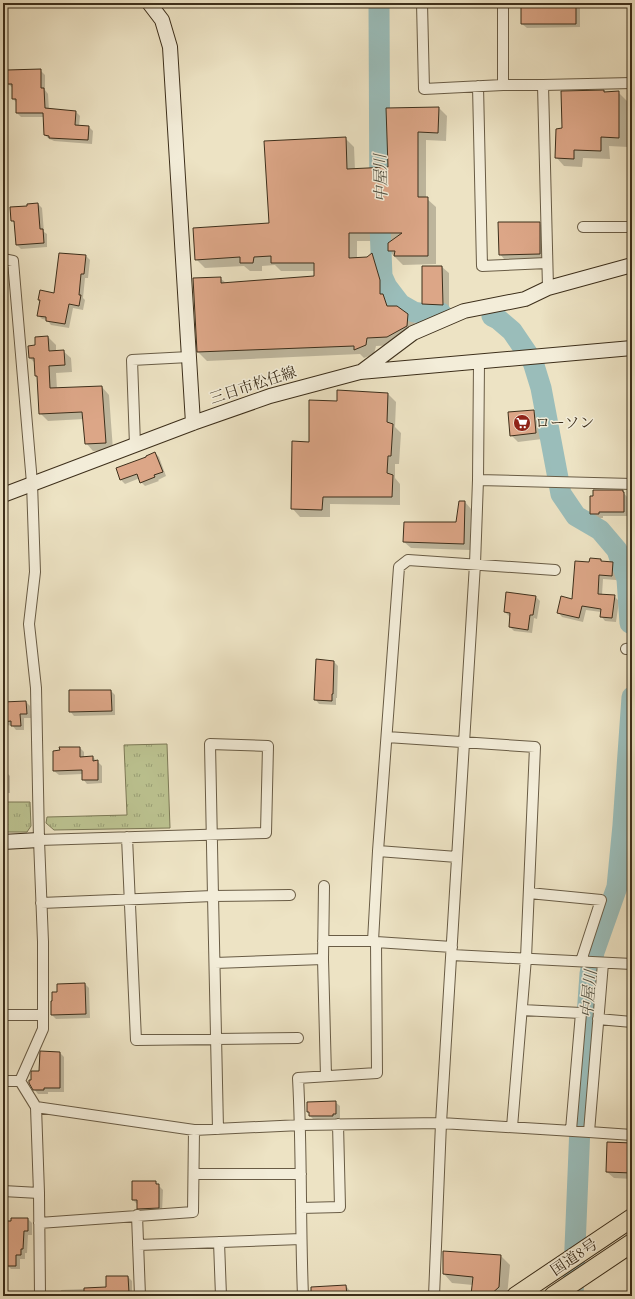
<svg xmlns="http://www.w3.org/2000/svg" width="635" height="1299" font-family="Cardo,'Noto Serif JP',serif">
	<defs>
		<pattern id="grass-tufts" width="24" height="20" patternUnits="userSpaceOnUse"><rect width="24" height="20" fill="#bcc391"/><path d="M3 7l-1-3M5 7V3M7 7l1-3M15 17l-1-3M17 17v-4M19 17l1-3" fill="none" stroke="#9a9f76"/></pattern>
	</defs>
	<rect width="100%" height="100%" fill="#ede3c4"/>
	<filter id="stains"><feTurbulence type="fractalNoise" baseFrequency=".005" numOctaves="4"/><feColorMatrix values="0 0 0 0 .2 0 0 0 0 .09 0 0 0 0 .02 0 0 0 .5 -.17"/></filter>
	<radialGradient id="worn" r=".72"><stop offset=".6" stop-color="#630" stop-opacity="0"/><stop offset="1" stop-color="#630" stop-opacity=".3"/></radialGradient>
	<path fill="url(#grass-tufts)" stroke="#7c7956" d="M167,744l3,84 -116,2 -8,-7 1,-6 80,-2 -3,-70z
		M3,802h27l1,24 -4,6h-24z"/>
	<path fill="#0003" d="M532,3h48v24l-53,1 -5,-4 10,-18z
		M616,3h16v1h-15z
		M40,70l5,5v15l3,4 1,16 27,2 4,4 -1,10 10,1 4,4 -1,13 -38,-3 -2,-1 -3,-1 -4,-4 -1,-18h-23l-4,-4v-10l-4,-4v-11l-5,-4z
		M604,91l1,2 13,-1 9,9 1,46 -19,-1 1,13 -27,-1 -1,9 -18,-1 -8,-9 7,-28z
		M439,108l8,8 -1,25 -20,-1v58l10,9v57l-33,1 -14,-14 3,-10h-35v18l10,-1 5,-3 9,8 7,27v10l4,4 1,3 14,8 9,9 -1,10 -19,11 -20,1 -2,8 -10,4 -4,-4 -153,7 -9,-9 -4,-73 26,-1 6,5 89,-6v-6h-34l-6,-6 -13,1v5h-12l-6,-5 -39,2 -9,-9 74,-35 75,-86 9,9 1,23 34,-2 -2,-59z
		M38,204l4,4 2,24 3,2v13l-26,2 -4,-4 -2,-21 -3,-4 17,-13z
		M539,223l4,4 1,31 -40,1 -4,-5z
		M86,256l4,4 -2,18h-3l-2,20 2,2 -2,10 -10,-2 -4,20 -18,-3 -4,-5 -5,-1 -4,-4 2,-13 -1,-2 16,-6z
		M442,267l7,6v38l-19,-1 -7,-7z
		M48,337l8,8v6h7l8,7 1,14 -16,1 1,16 45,-2 7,8 4,55 -20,1 -7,-8 -2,-24 -36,2 -8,-8 -2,-35 -2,-2 -1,-13 -5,-5 6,-12v-8z
		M388,394l8,8 -1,25 6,6 -2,31h-4v14l5,6v21l-70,-1v13h-30l-8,-9 18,-65 28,-41z
		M533,411l7,7 2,21 -24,3 -7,-7z
		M155,453l4,4 7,19 -8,4 1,1 -14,5 -4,-4 -1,-4 -15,6 -4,-4 26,-23z
		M622,491l6,7v18h-25v2h-8l-4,-4z
		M465,502l6,7 -1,41 -59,-2 -7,-6 53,-19z
		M600,560l3,2 10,1 4,4 -1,13 -13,-1 -1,16 12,1 5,5 -3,21 -11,-1 -4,-5v-4l-15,-2 -3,12 -21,-5 -4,-5 15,-12 17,-37z
		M536,597l4,4 -3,18 -3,-1 -2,15 -18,-2 -4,-4 1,-11h-2l-4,-4z
		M317,660l17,2 4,4 -1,32h-1v7l-17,-1 -4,-5z
		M111,691l4,4v20l-41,1 -4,-5z
		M26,702l4,4 1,12h-7v12h-8l-4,-5 -9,1v-23z
		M80,748l4,4v6l9,-1 9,9v17l-15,1 -4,-5v-5l-24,1 -5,-4 7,-20z
		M3,772h3l4,4v17h-7z
		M85,984l4,4 1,30 -34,1 -4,-4 6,-22v-8z
		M60,1053l4,4v35h-16v2h-10l-4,-5 6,-17z
		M335,1102l5,4v12h-4v2h-22l-4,-4v-3l-2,-2z
		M632,1144v35l-18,-1 -7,-6z
		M155,1182l8,8 -1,22h-20l-4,-4 -1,-4 -4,-4z
		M28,1219l4,4v12h-4l-1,18h-2v6h-5v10h-9l-4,-4v-4h-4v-39z
		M501,1256l9,9 -3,31h-33l-2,-2 1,-9 -21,-2 -8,-9z
		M128,1277l4,4v15h-70l-1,-6 46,-2z
		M346,1286l4,5v5h-38z"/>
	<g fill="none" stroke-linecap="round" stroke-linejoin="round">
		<path stroke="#9abdba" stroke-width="21" d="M379,3l1,223 2,50 5,11 13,17 14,8 12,2 15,-1
			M492,316l6,3 14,12 21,31 8,26 20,106 15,22 24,14 17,20 10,29 3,44
			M573,1296l8,-194 9,-128 4,-22 23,-65 6,-62 9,-128"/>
	</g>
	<path fill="#dca687" stroke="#3d2f1b" d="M521,5h55v19h-55z
		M41,69v19h3l1,20 31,3 -1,14 14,1 -1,14 -39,-2v-2l-5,-1 -1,-22h-27v-14h-4v-15h-5v-14z
		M604,90v2l15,-1v47l-18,-1v14l-27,-1v9l-19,-1 1,-29 6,-1 -1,-37z
		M439,107l-1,26 -20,-1v65h10v59h-34l1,-5h-7v-8l14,-10h-53v25l18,-1 5,-4 8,27v14h3l4,12h10l11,8 -1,12 -20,11 -20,1 -1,7 -12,5v-4l-157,6 -4,-74 28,-1v6l93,-7v-13h-43v-7l-17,1 -1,6h-13v-6l-45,3 -2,-32 76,-5 -5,-82 82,-4 1,32 41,-2 -2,-59z
		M38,203l2,26h3l1,14 -28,2 -2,-24h-3l-1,-14 17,-1v-2z
		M498,222h42v32l-41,1z
		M59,253l27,2 -2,19h-3l-2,21h2l-2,11 -10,-2 -4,20 -19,-3v-4l-9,-1 3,-16h-2l2,-10 14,3z
		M422,266h20l1,39 -21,-1z
		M48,336l1,15 15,-1 1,15 -16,1 1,22 52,-2 4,57 -21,1 -3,-32 -43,2 -2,-38h-2l-1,-18h-5l-1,-12 7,-1v-8z
		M337,390l51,3 -1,29 6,2 -2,32h-3l-1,17 6,2 -1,22h-69l-1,13 -31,-1 1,-68 17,1v-42l28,1z
		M534,410l2,23 -26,3 -2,-24z
		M155,452l8,20 -9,3 1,2 -15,6 -3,-9 -17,6 -4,-12 30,-11v-1z
		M593,490h30v2h1v20h-25v2h-9v-18h3z
		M459,501h6l-1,43 -61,-2 1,-20h52z
		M590,558l11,1v2l12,1 -1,14 -13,-1 -1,19 17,1 -3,23 -12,-1 1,-8 -19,-3 -3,12 -22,-5 4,-17 11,3 3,-38 14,1z
		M506,592l30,4 -3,19h-3l-2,15 -19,-3 1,-14 -6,-1z
		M316,659l18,2 -1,33h-1v7l-18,-1z
		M69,690h42l1,21 -43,1z
		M26,701l1,13h-7l1,12h-10v-5l-8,1v-20z
		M59,747h21v10l13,-1v5l5,-1v20h-16v-10l-29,1v-20l7,-1z
		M85,983l1,31 -35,1v-14h1v-9h5v-8z
		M40,1051l20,1v36h-16v2h-11l-4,-7v-3h2v-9h8z
		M336,1101v13h-3v2h-24v-4h-2v-10z
		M607,1142l25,1v30l-26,-1z
		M132,1181h24v3h3v24l-22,1v-9h-5z
		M11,1218h17v13h-4l-1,18h-2v6h-5v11h-10v-9h-3v-36h8z
		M443,1251l58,4 -2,32 -10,9 -18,-1 2,-18 -30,-3z
		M106,1276h22l1,17h-5v3h-40v-8l22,-1z
		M346,1285l1,11h-36v-9z"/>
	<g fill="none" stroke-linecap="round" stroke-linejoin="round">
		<g stroke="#695c45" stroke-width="12">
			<path id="street" d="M422,3l2,86 79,-4
				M503,3v82h40
				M478,86l4,180 65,-3
				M583,227h49
				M3,259l10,2 19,222 3,89 -6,52 7,64 3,152 4,102v87l-23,52 16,26 3,86 1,103
				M548,288l-5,-203 89,-2
				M479,362l-1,118 -3,84 -11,179 -23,380 148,9 14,-169
				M135,445l-3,-85 57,-3
				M478,480l154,4
				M626,649l6,-1
				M387,737l148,10 -9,211 -14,169
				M127,837l9,203 162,-2
				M39,840c75,-3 151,-5 227,-7l2,-87 -58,-2 3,152 77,-1
				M378,851l79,6
				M529,893l72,7 -20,61
				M41,903l172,-7 5,233
				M323,941h50
				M452,947l-76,-5 -3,-1 5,-90 21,-284 9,-7 147,10
				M452,955l180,9
				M323,959l3,117
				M215,963l108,-4 1,-73
				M522,1010l59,3 -10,117
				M3,1015h40
				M598,1019l34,3
				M3,1081h17
				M36,1107l158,23 107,-5 140,-2 -7,173
				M589,1132l43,3
				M194,1174h107
				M3,1191l36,2
				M301,1208l39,-1 -2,-83
				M137,1215l3,81
				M39,1223l154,-11 1,-82
				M219,1242l2,54
				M138,1245l163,-6
				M303,1296c-3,-73 -1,-145 -5,-218l79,-5 -1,-131"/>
		</g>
		<g stroke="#3d2f1b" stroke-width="16">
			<path id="secondary" d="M149,3l13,17 8,27 23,376
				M361,372l52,-39 51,-22 61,-12 23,-11 84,-23
				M3,495l190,-72 77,-27 90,-24 272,-24
				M3,842l36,-2"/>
		</g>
		<g stroke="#3d2f1b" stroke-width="20">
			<path id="highway" d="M516,1296l116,-78
				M553,1296l79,-53"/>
		</g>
		<use href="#street" stroke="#f3edd9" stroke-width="10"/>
		<use href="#secondary" stroke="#f3edd9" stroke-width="14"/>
		<use href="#highway" stroke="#ede3c4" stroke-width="18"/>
	</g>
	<defs>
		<g id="supermarket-disc" transform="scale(0.9)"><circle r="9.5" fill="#8f2418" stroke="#f3edd9"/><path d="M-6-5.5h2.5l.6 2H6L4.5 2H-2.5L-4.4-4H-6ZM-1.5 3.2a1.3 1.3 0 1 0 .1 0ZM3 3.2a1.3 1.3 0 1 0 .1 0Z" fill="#fff"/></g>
	</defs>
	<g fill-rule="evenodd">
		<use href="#supermarket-disc" x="522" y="423"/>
	</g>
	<g text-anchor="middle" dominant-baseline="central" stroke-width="3" stroke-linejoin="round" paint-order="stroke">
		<g font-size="15" fill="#3d2f1b" stroke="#f3edd9">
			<text transform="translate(253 385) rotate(-18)">三日市松任線</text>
			<text transform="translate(574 1257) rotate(-34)">国道8号</text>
		</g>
		<g font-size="15" fill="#3d2f1b" stroke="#f3edd9" text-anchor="start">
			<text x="535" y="423">ローソン</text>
		</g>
		<g font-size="16" font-style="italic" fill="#545243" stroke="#f3edd9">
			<text transform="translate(381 178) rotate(-91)">中屋川</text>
			<text transform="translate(589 994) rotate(-85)">中屋川</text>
		</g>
	</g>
	<rect width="635" height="1299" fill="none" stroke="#ede3c4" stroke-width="16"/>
	<rect x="4" y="4" width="627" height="1291" fill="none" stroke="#3d2f1b" stroke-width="2"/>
	<rect x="8" y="8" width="619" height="1283" fill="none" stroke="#3d2f1b"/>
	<rect width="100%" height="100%" filter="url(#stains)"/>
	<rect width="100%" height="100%" fill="url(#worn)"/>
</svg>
